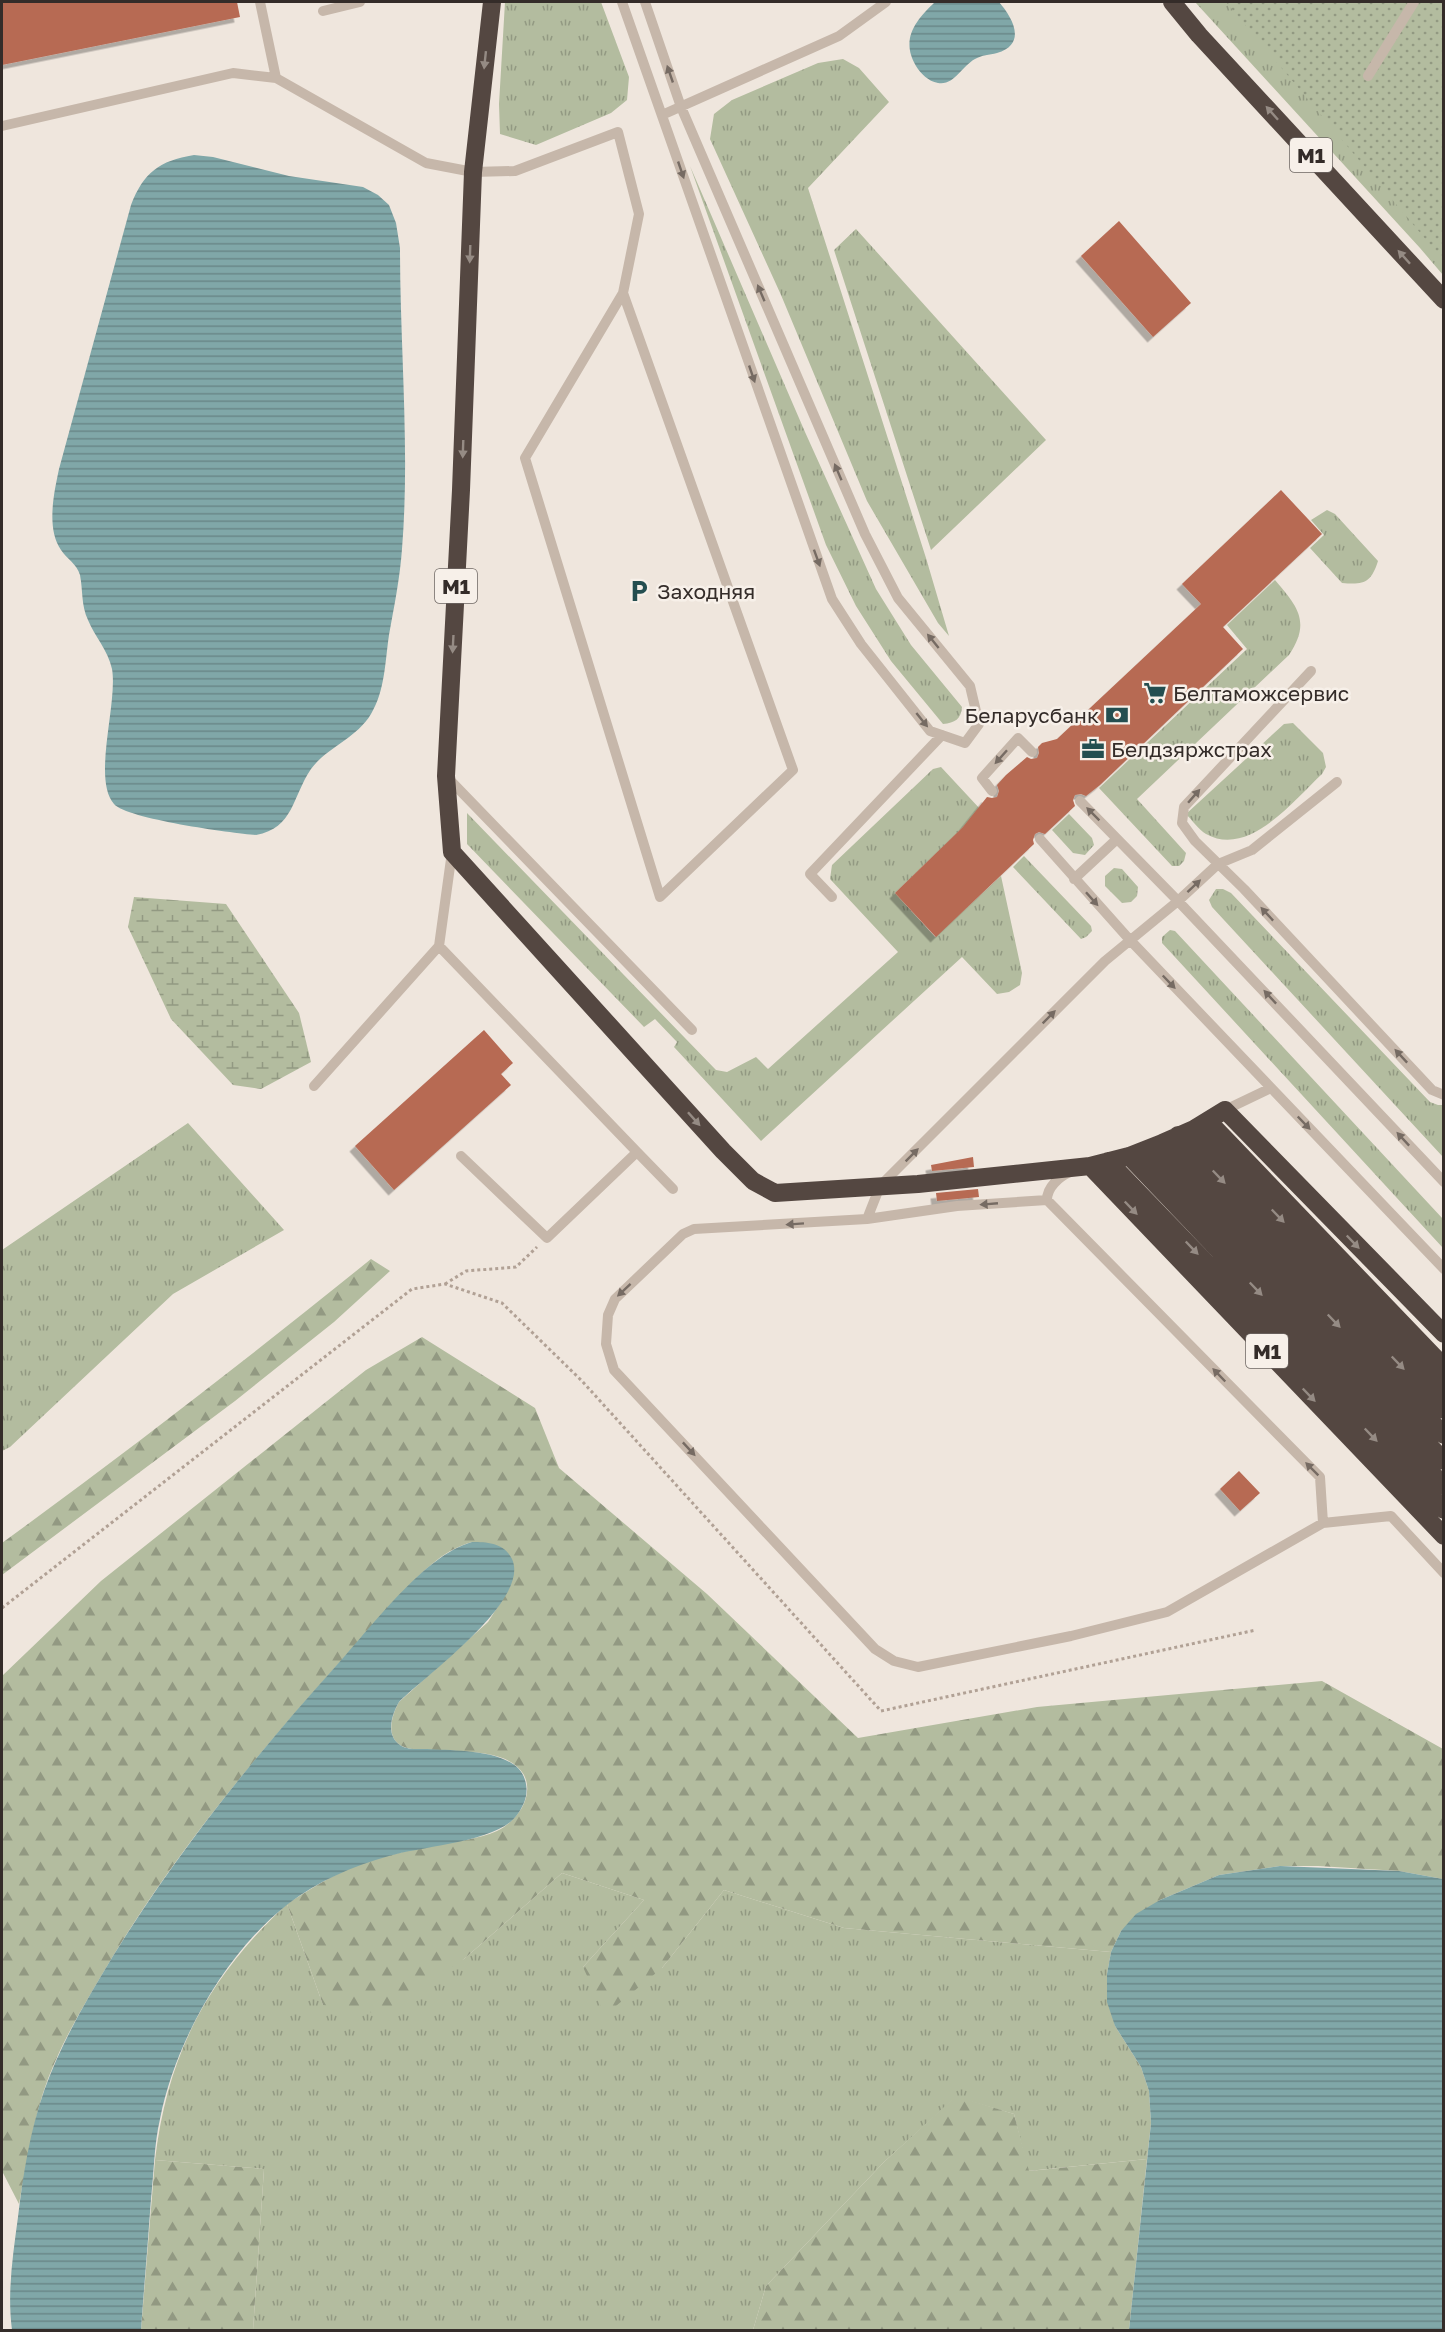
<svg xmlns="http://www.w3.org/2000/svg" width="1445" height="2332" font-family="'Golos Text',sans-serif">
	<defs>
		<pattern id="grass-tufts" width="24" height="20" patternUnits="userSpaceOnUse" patternTransform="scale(1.5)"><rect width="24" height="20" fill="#b3bc9f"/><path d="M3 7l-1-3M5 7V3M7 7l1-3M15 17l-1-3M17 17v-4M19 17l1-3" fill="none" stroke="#929982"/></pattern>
		<pattern id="forest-firs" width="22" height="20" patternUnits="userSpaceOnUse" patternTransform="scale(1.5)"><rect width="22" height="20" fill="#b3bc9f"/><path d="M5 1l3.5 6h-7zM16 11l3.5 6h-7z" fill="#929982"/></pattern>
		<pattern id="wetland-marsh" width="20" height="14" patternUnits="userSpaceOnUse" patternTransform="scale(1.5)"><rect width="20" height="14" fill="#b3bc9f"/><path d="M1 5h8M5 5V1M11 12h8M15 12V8" fill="none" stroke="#929982"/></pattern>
		<pattern id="garden-dots" width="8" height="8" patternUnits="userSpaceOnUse" patternTransform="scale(1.5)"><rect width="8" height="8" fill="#b3bc9f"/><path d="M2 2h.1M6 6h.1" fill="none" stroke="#929982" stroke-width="1.8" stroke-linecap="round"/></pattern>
		<pattern id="water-rules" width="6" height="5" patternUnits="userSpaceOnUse" patternTransform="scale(1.5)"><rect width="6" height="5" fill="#80a7a8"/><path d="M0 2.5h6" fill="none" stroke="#6a8889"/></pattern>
		<filter id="shadow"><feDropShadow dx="-5.5" dy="5.5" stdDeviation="0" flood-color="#0004"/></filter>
	</defs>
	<rect width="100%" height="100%" fill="#efe6dd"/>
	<path fill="url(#grass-tufts)" d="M505,2h96l28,75 -2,23 -16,13 -75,32 -36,-11 -1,-30z
		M1195,2h248v273l-23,-27z
		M843,59l16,9 30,34 -81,86 118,370 23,78 -11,-13 -71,-122 -86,-206 -71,-156 4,-25 18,-14 86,-37z
		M690,166l115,266 71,157 35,56 51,62c-1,12 -7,16 -19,17l-52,-63 -35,-55 -30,-61z
		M856,229l190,211 -115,110 -97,-300z
		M1327,510l8,4 43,47c-7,22 -14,24 -36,22l-32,-35 14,-13 -13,-15z
		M1275,580c23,27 36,42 14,75l-152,144 49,54 -2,8 -5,5h-7l-73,-78 148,-139 -20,-24z
		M1293,723l30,30 3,14 -4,7c-29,27 -73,84 -116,60 -7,-4 -14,-14 -20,-20l98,-90z
		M941,767l40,43 -86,83 40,44 66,-61 21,97 -2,12 -11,7 -12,2 -35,-37 -201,184 -87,-94 3,-5 -22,-23 -11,8 -177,-183v-31l249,257 11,2 29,-15 12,12 130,-117 -68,-73 2,-14 101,-96z
		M1069,814l23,24 2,7 -9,10 -12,-2 -21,-23z
		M1024,856l67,70 1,5 -6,6 -5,2 -68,-72z
		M1114,868l8,1 16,18 -1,9 -6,6 -9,1 -17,-17v-10z
		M1216,889h7l8,4 199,209 8,3h5v52l-231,-250 -3,-7z
		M1170,930l5,1 268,288v29l-281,-305v-6z
		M188,1123l96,107 -111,64 -163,153 -8,4v-201z
		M562,1873l82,27 -61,67 79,1 62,-78 120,38 267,24 -4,22 8,52 26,41 8,24 2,32 -4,36 -119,12 -14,-57 -58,-17 -72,65 -118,124 -13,44h-500l11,-161 -109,-9c13,-108 53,-182 132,-256l36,101 141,-46z"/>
	<path fill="url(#forest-firs)" d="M371,1259l19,12 -56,51 -99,79 -233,174v-32c125,-91 248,-186 369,-284z
		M422,1337l113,71 24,60 148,126 151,144 179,-31 285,-26 121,68v130l-44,-8 -81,-5h-38l-61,9 -59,25 -39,31 -10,21 -267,-24 -120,-38 -62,78 -57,47 -22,-48 61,-67 -82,-27 -98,86 -82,55 -59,-9 -36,-101c22,-14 43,-28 68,-38 26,-10 56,-16 84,-22 19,-3 40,-5 58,-13 19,-9 38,-34 27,-56 -19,-33 -86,-20 -117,-27 -23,-6 -16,-32 -8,-46l89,-80 21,-33 -37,-47c-31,8 -56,36 -77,59 -104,115 -201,222 -282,355 -26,44 -54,88 -70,137 -11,36 -17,74 -24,111l-17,-33v-495l99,-95 265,-211z
		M956,2096l58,18 15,57 118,-12 -18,171h-376l13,-44 118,-124z
		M155,2160l109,9 -11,161h-112z"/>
	<path fill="url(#wetland-marsh)" d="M134,897l92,7 73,109 12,49 -50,27 -28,-4 -62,-66 -43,-92z"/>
	<path fill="url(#garden-dots)" d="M1226,2h217v258z"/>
	<path fill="url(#water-rules)" d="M935,2h64c13,15 29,42 -2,51 -8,2 -15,2 -22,6 -13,7 -21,27 -37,24 -10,-2 -17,-9 -22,-17 -16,-27 0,-46 19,-64z
		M194,155l19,2 76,19 74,11 15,8 11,10 7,18 4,25c0,101 10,202 2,301 -2,29 -8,58 -13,86 -4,27 -4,56 -18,79 -15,25 -44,33 -60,55 -19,28 -17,59 -55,66 -25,-2 -129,-16 -142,-31 -22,-25 4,-101 -2,-135 -4,-19 -17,-32 -24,-49 -7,-15 -5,-30 -8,-45 -3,-11 -13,-16 -19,-25 -15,-22 -7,-57 -2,-81l72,-264c13,-33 28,-44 63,-50z
		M472,1542c16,0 32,1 40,17 19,41 -87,117 -113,143 -7,12 -14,33 1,43 7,5 18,4 27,4 26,2 89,-1 98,31 4,13 0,24 -8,35 -19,27 -96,31 -128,41 -36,10 -71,25 -101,48 -63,49 -113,138 -128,215 -6,26 -6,53 -9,80 -3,44 -7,88 -10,131h-129c-5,-38 1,-75 6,-113 5,-42 12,-86 26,-126 17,-48 43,-92 69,-135 65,-105 141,-199 223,-290 34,-37 88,-111 136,-124z
		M1280,1866l119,5 44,8v451h-314l22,-207 -2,-32 -8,-24 -26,-41 -8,-24v-28l4,-22 10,-21 15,-17 24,-14 59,-25z"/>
	<path fill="#b76a53" filter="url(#shadow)" d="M2,2h235l3,15 -238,48z
		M1119,221l72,82 -38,34 -72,-81z
		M1281,490l41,44 -99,93 20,22 -143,136 -14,11 -5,-2 -6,1 -2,5 2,6 -30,28 -6,-2 -4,2 -2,6 1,4 -98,93 -41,-44 68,-66 24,-30 5,1 5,-1 2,-6 -2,-6 9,-10 21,-18 4,2 6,-1 2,-5 -1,-6 4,-4 15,-4 144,-135 -19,-20z
		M484,1030l29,33 -12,11 10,11 -117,105 -39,-44z
		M973,1157l1,10 -42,4 -1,-6z
		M978,1189l1,8 -42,4 -1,-8z
		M1239,1471l21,22 -20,18 -20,-22z"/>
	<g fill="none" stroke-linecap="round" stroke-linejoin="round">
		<path stroke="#b1a195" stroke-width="3" stroke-dasharray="3 3" stroke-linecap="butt" d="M445,1284l21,-13 50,-4 21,-20
			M2,1608l410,-319 33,-5 57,19 80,78 299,330 375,-81"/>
		<path stroke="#c6b7aa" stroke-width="10" d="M260,2l16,76
			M622,2l210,597 29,45 69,87 35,12 14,-19 -9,-38 -72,-88 -33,-64 -184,-427 -36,-105
			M323,11l37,-9
			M1368,76l46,-74
			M662,115l177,-79 47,-34
			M2,126l231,-53 43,5 150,85 47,9 42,-1 103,-39 21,82 -16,79 170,477 -133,127 -135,-439 98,-165
			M1311,671l-127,136 -2,16 13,18 49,48 188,201 12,5
			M446,776l246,254
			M992,791l-10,-13 36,-40 14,14
			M1080,801l98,100 266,281
			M1040,839l89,100 315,330
			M452,852l-13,94 198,206
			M1074,879l43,-40
			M832,897l-22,-23 132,-139
			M314,1086l125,-140
			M1225,1110l46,-22
			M461,1156l86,82 90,-86 36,37
			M1070,1172c-11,5 -23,15 -23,28l273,277 3,46
			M1047,1200l-90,6 -90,13 -173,10 -11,5 -68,65 -7,16 -2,29 8,26 261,279 19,12 24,6 153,-31 96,-24 156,-89 68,-7 53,57
			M867,1219l13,-33 225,-225 73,-60 40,-37 34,-14 85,-68"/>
		<path stroke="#544741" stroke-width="18" d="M492,2l-19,170 -12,318 -15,286 6,76 271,299 30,30 22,12 143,-9 172,-18 39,-10 33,-13 32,-14 31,-19 219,224
			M1172,2l27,33 245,265
			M1208,1121l236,246
			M1194,1129l250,258
			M1178,1135l266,275
			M1162,1143l282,292
			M1145,1150l299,311
			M1129,1156l315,330
			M1108,1161l336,349
			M1090,1166l354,370"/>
	</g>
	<defs><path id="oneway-solid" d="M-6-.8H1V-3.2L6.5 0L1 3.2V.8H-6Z" transform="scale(1.5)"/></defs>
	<g fill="#958b84">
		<use href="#oneway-solid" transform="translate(485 60) rotate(96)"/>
		<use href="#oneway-solid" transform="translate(1272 113) rotate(-132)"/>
		<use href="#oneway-solid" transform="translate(470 254) rotate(92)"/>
		<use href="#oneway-solid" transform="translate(1404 257) rotate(-132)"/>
		<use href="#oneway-solid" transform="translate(463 449) rotate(92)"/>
		<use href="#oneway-solid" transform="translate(453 644) rotate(93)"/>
		<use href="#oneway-solid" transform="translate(694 1119) rotate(48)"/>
		<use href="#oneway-solid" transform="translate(1219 1177) rotate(46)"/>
		<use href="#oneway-solid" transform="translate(1131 1208) rotate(46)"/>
		<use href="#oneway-solid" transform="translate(1278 1216) rotate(46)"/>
		<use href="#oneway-solid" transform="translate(1353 1242) rotate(46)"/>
		<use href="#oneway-solid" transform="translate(1192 1248) rotate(46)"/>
		<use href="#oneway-solid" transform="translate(1256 1289) rotate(46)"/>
		<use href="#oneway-solid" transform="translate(1334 1321) rotate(46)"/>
		<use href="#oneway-solid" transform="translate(1398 1363) rotate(46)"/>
		<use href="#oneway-solid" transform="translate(1309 1395) rotate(46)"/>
		<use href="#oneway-solid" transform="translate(1371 1435) rotate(46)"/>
	</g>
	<g fill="#766b63">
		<use href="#oneway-solid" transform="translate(670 74) rotate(-109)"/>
		<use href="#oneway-solid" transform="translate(681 170) rotate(71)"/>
		<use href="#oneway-solid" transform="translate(761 293) rotate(-113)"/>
		<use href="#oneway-solid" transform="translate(752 374) rotate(71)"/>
		<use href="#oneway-solid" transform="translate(838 472) rotate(-113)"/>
		<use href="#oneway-solid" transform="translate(817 558) rotate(70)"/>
		<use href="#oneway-solid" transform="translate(933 641) rotate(-129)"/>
		<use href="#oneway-solid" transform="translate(922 720) rotate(51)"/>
		<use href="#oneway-solid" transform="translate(1001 757) rotate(132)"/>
		<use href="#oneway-solid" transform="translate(1194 796) rotate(-49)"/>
		<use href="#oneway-solid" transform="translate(1093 814) rotate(-135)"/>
		<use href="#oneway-solid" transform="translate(1194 886) rotate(-43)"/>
		<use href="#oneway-solid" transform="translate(1092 899) rotate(48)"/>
		<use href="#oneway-solid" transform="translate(1267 914) rotate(-133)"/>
		<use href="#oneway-solid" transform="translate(1169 982) rotate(46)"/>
		<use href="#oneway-solid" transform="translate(1270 997) rotate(-133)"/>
		<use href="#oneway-solid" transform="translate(1049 1017) rotate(-45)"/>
		<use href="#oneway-solid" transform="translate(1401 1056) rotate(-133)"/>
		<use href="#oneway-solid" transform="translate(1304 1123) rotate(46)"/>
		<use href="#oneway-solid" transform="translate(1403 1139) rotate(-133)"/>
		<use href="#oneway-solid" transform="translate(912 1155) rotate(-45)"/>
		<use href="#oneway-solid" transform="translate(989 1204) rotate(175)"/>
		<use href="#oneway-solid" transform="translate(795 1224) rotate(176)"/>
		<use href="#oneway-solid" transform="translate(624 1290) rotate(137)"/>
		<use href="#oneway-solid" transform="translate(1219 1375) rotate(-134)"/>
		<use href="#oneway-solid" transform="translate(689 1449) rotate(47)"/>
		<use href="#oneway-solid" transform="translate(1312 1469) rotate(-135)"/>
	</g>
	<defs>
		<g id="parking-bare" transform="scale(1.8)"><path d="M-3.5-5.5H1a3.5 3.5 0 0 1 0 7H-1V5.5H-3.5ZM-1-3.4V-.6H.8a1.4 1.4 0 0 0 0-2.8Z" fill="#244e50" stroke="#f7f0e9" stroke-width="2.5" paint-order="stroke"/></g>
		<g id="supermarket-bare" transform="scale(1.8)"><path d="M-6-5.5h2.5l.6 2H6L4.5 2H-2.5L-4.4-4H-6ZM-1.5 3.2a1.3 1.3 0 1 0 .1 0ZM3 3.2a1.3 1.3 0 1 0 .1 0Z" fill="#244e50" stroke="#f7f0e9" stroke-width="2.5" paint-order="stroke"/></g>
		<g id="bank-bare" transform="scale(1.8)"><path d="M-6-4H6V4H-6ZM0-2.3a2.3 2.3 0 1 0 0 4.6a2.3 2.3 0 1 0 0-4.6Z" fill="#244e50" stroke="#f7f0e9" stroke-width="2.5" paint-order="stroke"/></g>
		<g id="office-bare" transform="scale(1.8)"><path d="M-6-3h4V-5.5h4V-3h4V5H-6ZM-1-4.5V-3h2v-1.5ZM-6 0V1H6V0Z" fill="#244e50" stroke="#f7f0e9" stroke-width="2.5" paint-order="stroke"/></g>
	</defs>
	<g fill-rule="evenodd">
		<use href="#parking-bare" x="639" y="591"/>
		<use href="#supermarket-bare" x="1155" y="693"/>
		<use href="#bank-bare" x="1117" y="715"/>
		<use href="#office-bare" x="1093" y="749"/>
	</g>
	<g text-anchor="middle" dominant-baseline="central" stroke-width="5" stroke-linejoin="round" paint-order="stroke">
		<g fill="#f7f0e9" stroke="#6e6763" stroke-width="1.5">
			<rect x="1290" y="138" width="42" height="34" rx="4.5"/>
			<rect x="435" y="569" width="42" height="34" rx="4.5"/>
			<rect x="1246" y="1334" width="42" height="34" rx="4.5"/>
		</g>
		<g font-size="20" font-weight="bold" fill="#342c29">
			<text x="1311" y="155">М1</text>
			<text x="456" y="586">М1</text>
			<text x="1267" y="1351">М1</text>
		</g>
		<g font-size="21" fill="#342c29" stroke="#f7f0e9" text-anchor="start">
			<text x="657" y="591">Заходняя</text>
			<text x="1173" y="693">Белтаможсервис</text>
			<text x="1099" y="715" text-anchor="end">Беларусбанк</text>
			<text x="1111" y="749">Белдзяржстрах</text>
		</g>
	</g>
	<rect width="1445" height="2332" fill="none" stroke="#342c29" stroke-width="6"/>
</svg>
